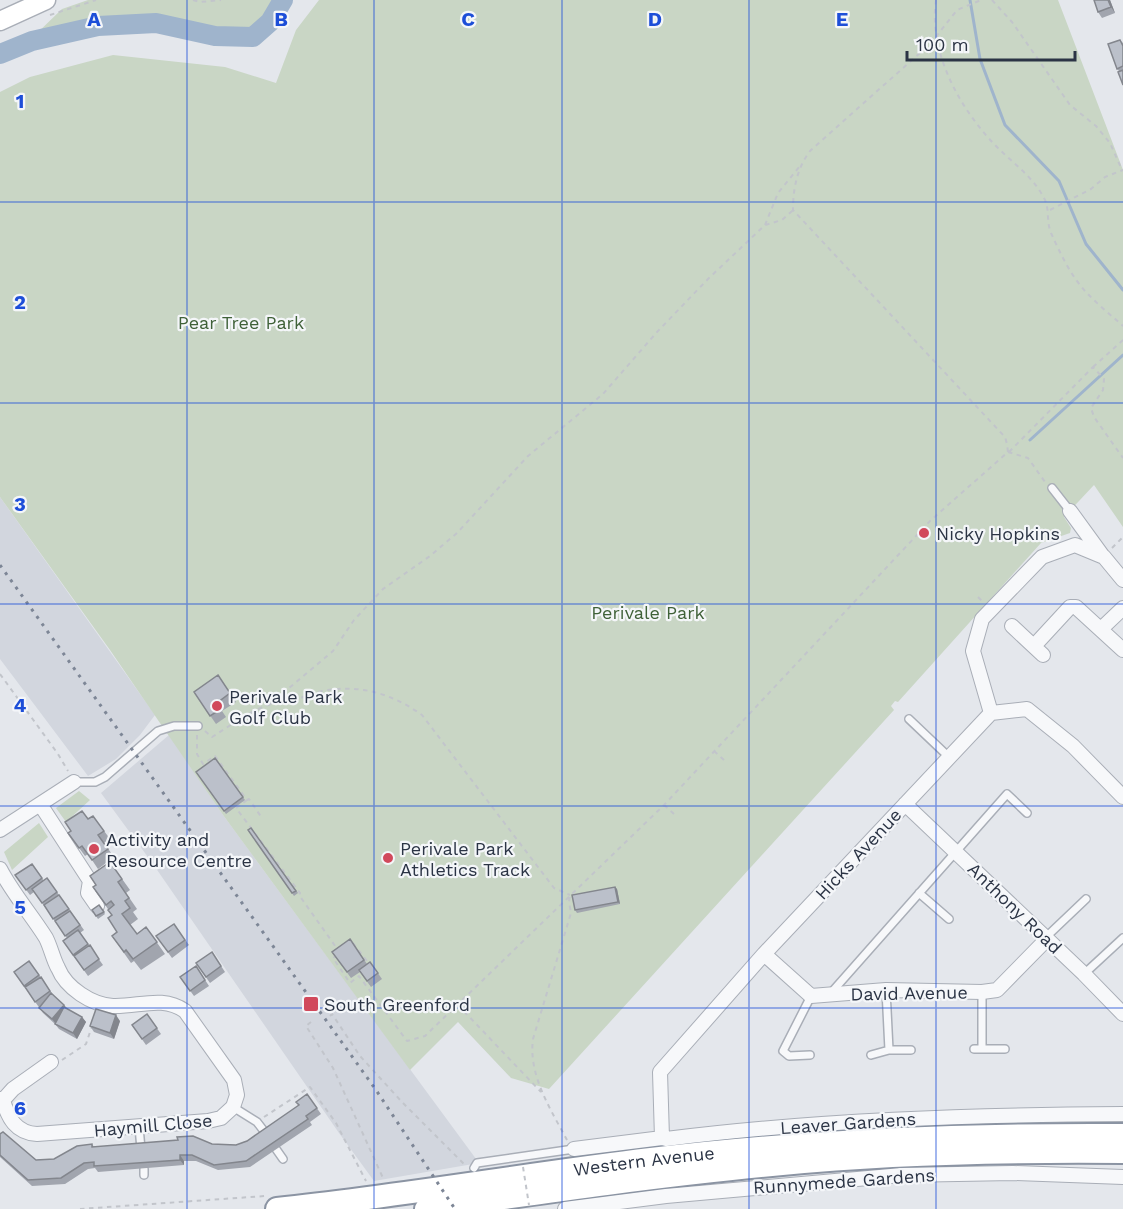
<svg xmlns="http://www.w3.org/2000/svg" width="1123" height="1209" font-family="'Work Sans',sans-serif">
	<rect width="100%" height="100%" fill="#e4e7ec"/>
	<path fill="#d2d6de" d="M0,497l155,218 -15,20 -24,24 -28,17 -88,-117z
		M169,735l54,80 256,348 -105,18 -35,-48 -186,-269 -52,-71z"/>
	<path fill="#c9d6c5" d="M88,0h185l-10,23 -14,10 -33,-1 -64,-17 -62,6 -58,17 30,-29z
		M319,0h739l65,170v357l-29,-42 -30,32 7,11 -1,5 -29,10 -143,159 -3,-1 -4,5 3,4 -345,379 -38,-11 -53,-56 -48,48 -187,-255 -113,-165 -110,-153v-405l30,-15 83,-22 112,12 51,16 20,-53z
		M79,791l11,9 -24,22 -10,-14z
		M39,823l9,14 -36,33 -8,-18z"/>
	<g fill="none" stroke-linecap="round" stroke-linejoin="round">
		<path stroke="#9fb4cc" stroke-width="3" d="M970,0l10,59 25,66 54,56 27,63 37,46
			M1030,440l93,-85"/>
		<path stroke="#9fb4cc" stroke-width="20" d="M0,54l32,-13 66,-15 58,-3 59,13 38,1 17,-15 13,-22"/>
		<g stroke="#a9aeb7" stroke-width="10">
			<path id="service" d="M1052,488l18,23
				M909,719l40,38
				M74,782h21l10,-5 53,-46 16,-5h24
				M919,893l30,26
				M1045,938l41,-39
				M1084,974l39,-36
				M886,990l3,60
				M982,992v56
				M830,994l177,-200 20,19
				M974,1049h31
				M810,1055l-21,1 -6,-5 28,-55
				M871,1055l18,-5h22
				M233,1107l24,15 10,13
				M139,1127l2,22
				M276,1149l7,10
				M474,1168l3,-5 97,-14
				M144,1169v6"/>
		</g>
		<g stroke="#a9aeb7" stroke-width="16">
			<path id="minor" d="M1070,511l32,44
				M1012,626l31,29
				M1101,629l22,-21
				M1034,646l36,-39h6l47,43
				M991,713l-18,-62 9,-32 60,-62 33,-12 29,12 19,23
				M40,804l50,77 -2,12 9,13
				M905,804l179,170 39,40
				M0,830l74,-48
				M0,869c13,25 31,45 46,69 5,10 7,21 12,30 8,20 34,37 55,38 26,1 49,-11 72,5l49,69 3,15 -4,12 -12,11 -13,3 -171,13c-21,-1 -29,-16 -34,-34l-3,-1
				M764,954l47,42 75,-6 96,2 15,-2 50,-51
				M3,1100l10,-11 38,-27
				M662,1138l-2,-66 104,-118 227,-241 36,-4 46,37 50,51
				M574,1149l88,-11 4,1c151,-19 304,-24 457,-25
				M565,1209l101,-13 236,-21 111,-2 110,4"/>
		</g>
		<g stroke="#a9aeb7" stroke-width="21">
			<path id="secondary" d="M0,21l46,-21"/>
		</g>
		<g stroke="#8b94a3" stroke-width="26">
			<g id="trunk">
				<path id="s1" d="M277,1209c125,-13 249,-35 374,-50 156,-19 314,-25 472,-24"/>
				<path d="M426,1209c119,-17 237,-34 356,-45 113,-11 228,-13 341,-12"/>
			</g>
		</g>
		<path stroke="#c2c5cb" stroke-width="2" stroke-dasharray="4.5 4.5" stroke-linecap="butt" d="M193,0l7,2 21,-2
			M936,0c-8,53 25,111 62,148 16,16 35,29 46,50 6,11 2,23 7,35 9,20 20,43 35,59 11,12 25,23 37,34
			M992,0l20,22 58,83 26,21 14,17 12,27
			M50,15l46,-15
			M1050,210l41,-21 14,-12 18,-7
			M765,225l13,-32 22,-27
			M1093,367l30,-27
			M1008,452l20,6 17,24
			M1009,452l84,-85 11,12 -1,11 -12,18 3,9 29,41
			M1112,548l11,-11
			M978,597l4,4
			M0,674l58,80 10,17
			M269,705l64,-54 21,-31 29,-31 47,-33 27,-23 71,-77 75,-62 54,-62 51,-53 57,-54 17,-5 11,-10
			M205,731l7,6c18,-11 36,-25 56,-32 9,-3 19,-3 27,-5 9,-3 18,-7 27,-9 37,-7 69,2 100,24l132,173 16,7
			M197,735v19l6,10 12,-8 32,44 2,-1 13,19
			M714,751l11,10
			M247,800l-11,8 64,85 -1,2 39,55
			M664,805l10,9
			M353,943l17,22
			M337,955l-4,3 17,25 9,-7 48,65 18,-5 239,-231 267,-285 77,-68 -1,-8 -2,-7 -212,-227c0,-21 4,-42 17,-59l121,-108 26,-33 24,-10
			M458,1005l83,87
			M330,1016l2,-2 28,42 42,46 63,63
			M311,1022l-5,4 27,42 50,110
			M62,1060l24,-16 6,-18
			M264,1117l46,-30 26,36 30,58
			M567,1140c-16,-30 -39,-65 -34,-101l38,-126 -2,-11 1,-7
			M80,1209l185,-13"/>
		<use href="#service" stroke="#f7f8fa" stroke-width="7"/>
		<use href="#minor" stroke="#f7f8fa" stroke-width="14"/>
		<use href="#secondary" stroke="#fff" stroke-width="18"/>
		<use href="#trunk" stroke="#fff" stroke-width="22"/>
		<path stroke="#7d8696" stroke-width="3" stroke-dasharray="3 6" stroke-linecap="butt" d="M0,565l376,525 79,119"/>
		<path stroke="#c2c5cb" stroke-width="2" stroke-dasharray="4.5 4.5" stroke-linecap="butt" d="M523,1167l6,38"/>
	</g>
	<path fill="#a1a5ae" d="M1110,0l5,13 -13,5 -4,-6z
		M1120,40l3,3v42l-4,-14 -2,-2z
		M218,675l18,27 -14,9 4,6 -10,7 -22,-32z
		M215,758l30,42 -19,14 -30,-42z
		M93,816l17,23 -6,4 10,14 -16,12 -10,-15 -3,2 -11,-15 14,-22z
		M251,828l47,65 -4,3 -46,-66z
		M110,862l20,28 -4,3 11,16 -4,3 5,7 -8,6 7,9 9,-7 19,27 -24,16 -7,-9 -3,2 -19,-27 5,-4 -5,-17 -19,-28 3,-2z
		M32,864l12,17 3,-3 37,52 -4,3 23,32 -15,11 -25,-35 4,-3 -33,-46 -4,3 -15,-20z
		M615,887l2,2 3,15 -43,9 -2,-3z
		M99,905l6,9 -7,5 -6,-9z
		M174,924l15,21 -17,13 -16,-22z
		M350,939l17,25 3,-2 12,17 -11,8 -11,-15 -9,6 -19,-26z
		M212,952l13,20 -15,11 -14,-20z
		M29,961l25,35 10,9 3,4 15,8 4,5 -9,17 -18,-10 -4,-5 -12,-11 -29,-41z
		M196,966l13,20 -15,10 -14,-19z
		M147,1014l14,20 -15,11 -14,-20z
		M120,1021l-6,18 -20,-7 -4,-6z
		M307,1094l14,20 -11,8 2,3 -62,42 -32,3 -22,-9h-12v4l-86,7 -3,-4 -7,1 -23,15 -33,2 -32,-29v-23l36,26 18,-1 38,-15 2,3 118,-3 24,1 11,-4 52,-36z"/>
	<path fill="#83868d" d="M1108,0h2l5,13 -4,-6z
		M615,887l2,2 3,15 -2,-2z
		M64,1005l4,5 -12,14 -4,-5z
		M116,1015l4,6 -6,18 -4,-6z
		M82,1017l4,5 -9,17 -4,-6z
		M180,1155l4,6v4l-4,-5z"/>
	<path fill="#bbc0ca" stroke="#83868d" stroke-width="1.5" d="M1094,0h14l3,7 -13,5z
		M1120,40l3,6v20l-6,3 -9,-25z
		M1123,70v15l-5,-13z
		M218,675l12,18 -13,10 4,6 -11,7 -16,-24z
		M215,758l28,39 -19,14 -28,-39z
		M82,811l6,8 5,-3 11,15 -6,4 10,14 -16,11 -10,-14 -3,2 -11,-15 3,-2 -6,-9z
		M251,828l45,63 -4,2 -44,-63z
		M110,862l12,17 -4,3 11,16 -4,3 5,7 -8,6 15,20 9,-7 11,15 -24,17 -7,-9 -2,2 -12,-16 5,-4 -9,-14 4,-3 -4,-5 6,-5 -3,-4 -5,4 -13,-18 3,-2 -6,-9z
		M32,864l10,14 -16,12 -11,-15z
		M47,878l10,14 -15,11 -10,-14z
		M615,887l3,15 -43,8 -3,-15z
		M59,895l10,14 -16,10 -9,-14z
		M99,905l5,7 -8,4 -4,-6z
		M70,911l10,14 -15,11 -10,-15z
		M174,924l11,16 -17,12 -12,-16z
		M78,930l10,14 -15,11 -10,-14z
		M350,939l14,21 -17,12 -15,-20z
		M90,945l9,14 -15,11 -10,-14z
		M212,952l9,14 -15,11 -10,-14z
		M29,961l10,14 -15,11 -10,-14z
		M370,962l8,11 -11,8 -8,-11z
		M196,966l9,14 -15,11 -10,-14z
		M41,977l9,14 -15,11 -10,-15z
		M51,993l13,12 -12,14 -13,-11z
		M64,1007l18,10 -9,16 -18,-9z
		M96,1009l20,6 -6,18 -20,-7z
		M147,1014l10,14 -15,11 -10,-14z
		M307,1094l10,14 -11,8 2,3 -62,42 -32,4 -22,-10h-12v5l-86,6v-4l-10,1 -23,15 -33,2 -28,-25v-21l3,-2 33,28 18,-1 23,-13 15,-2v3l86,-7 -1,-3 16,-1 19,8 24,1 11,-4 52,-36 -3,-3z"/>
	<path fill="none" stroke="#1d4ed8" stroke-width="1.5" stroke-opacity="0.55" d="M187,0v1209M374,0v1209M562,0v1209M749,0v1209M936,0v1209M0,202h1123M0,403h1123M0,604h1123M0,806h1123M0,1008h1123"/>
	<g fill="#d1495b" stroke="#f4f6f9" stroke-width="2">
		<circle cx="924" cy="533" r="6"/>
		<circle cx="217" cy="706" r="6"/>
		<circle cx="94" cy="849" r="6"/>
		<circle cx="388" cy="858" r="6"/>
		<rect x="303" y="996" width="16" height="16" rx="3"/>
	</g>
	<g text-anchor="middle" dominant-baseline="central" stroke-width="4.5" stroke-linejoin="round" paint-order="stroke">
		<g font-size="18" fill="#3f6138" stroke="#f4f6f9">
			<text x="241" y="322">Pear Tree Park</text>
			<text x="648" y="612">Perivale Park</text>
		</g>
		<g font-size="18" fill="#2b3445" stroke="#f4f6f9" text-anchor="start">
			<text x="936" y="533">Nicky Hopkins</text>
			<text x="229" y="696">Perivale Park<tspan x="229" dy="21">Golf Club</tspan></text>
			<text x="106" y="839">Activity and<tspan x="106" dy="21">Resource Centre</tspan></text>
			<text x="400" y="848">Perivale Park<tspan x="400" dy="21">Athletics Track</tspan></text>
			<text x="324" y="1004">South Greenford</text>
		</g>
		<g font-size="18" fill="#2b3445" stroke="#f4f6f9">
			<text transform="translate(858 854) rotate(-47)">Hicks Avenue</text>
			<text transform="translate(1015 908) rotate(44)">Anthony Road</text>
			<text transform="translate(909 993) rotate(-1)">David Avenue</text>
			<text transform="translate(848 1123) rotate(-4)">Leaver Gardens</text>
			<text transform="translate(153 1125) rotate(-5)">Haymill Close</text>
			<text stroke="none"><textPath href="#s1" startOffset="370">Western Avenue</textPath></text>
			<text transform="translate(844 1181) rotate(-4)">Runnymede Gardens</text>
		</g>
	</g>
	<g font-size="20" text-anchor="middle" font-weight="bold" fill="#1d4ed8" stroke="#f4f6f9" stroke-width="4.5" stroke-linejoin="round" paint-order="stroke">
		<text x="94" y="26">A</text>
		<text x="281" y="26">B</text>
		<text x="468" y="26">C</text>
		<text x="655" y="26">D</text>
		<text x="842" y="26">E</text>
		<text x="20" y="108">1</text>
		<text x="20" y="309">2</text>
		<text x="20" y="511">3</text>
		<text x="20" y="712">4</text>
		<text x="20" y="914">5</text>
		<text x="20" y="1115">6</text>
	</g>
	<path d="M907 51v9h168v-9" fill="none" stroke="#2b3445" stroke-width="3"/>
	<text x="916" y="51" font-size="18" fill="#2b3445" stroke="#f4f6f9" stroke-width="4.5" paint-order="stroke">100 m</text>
</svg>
